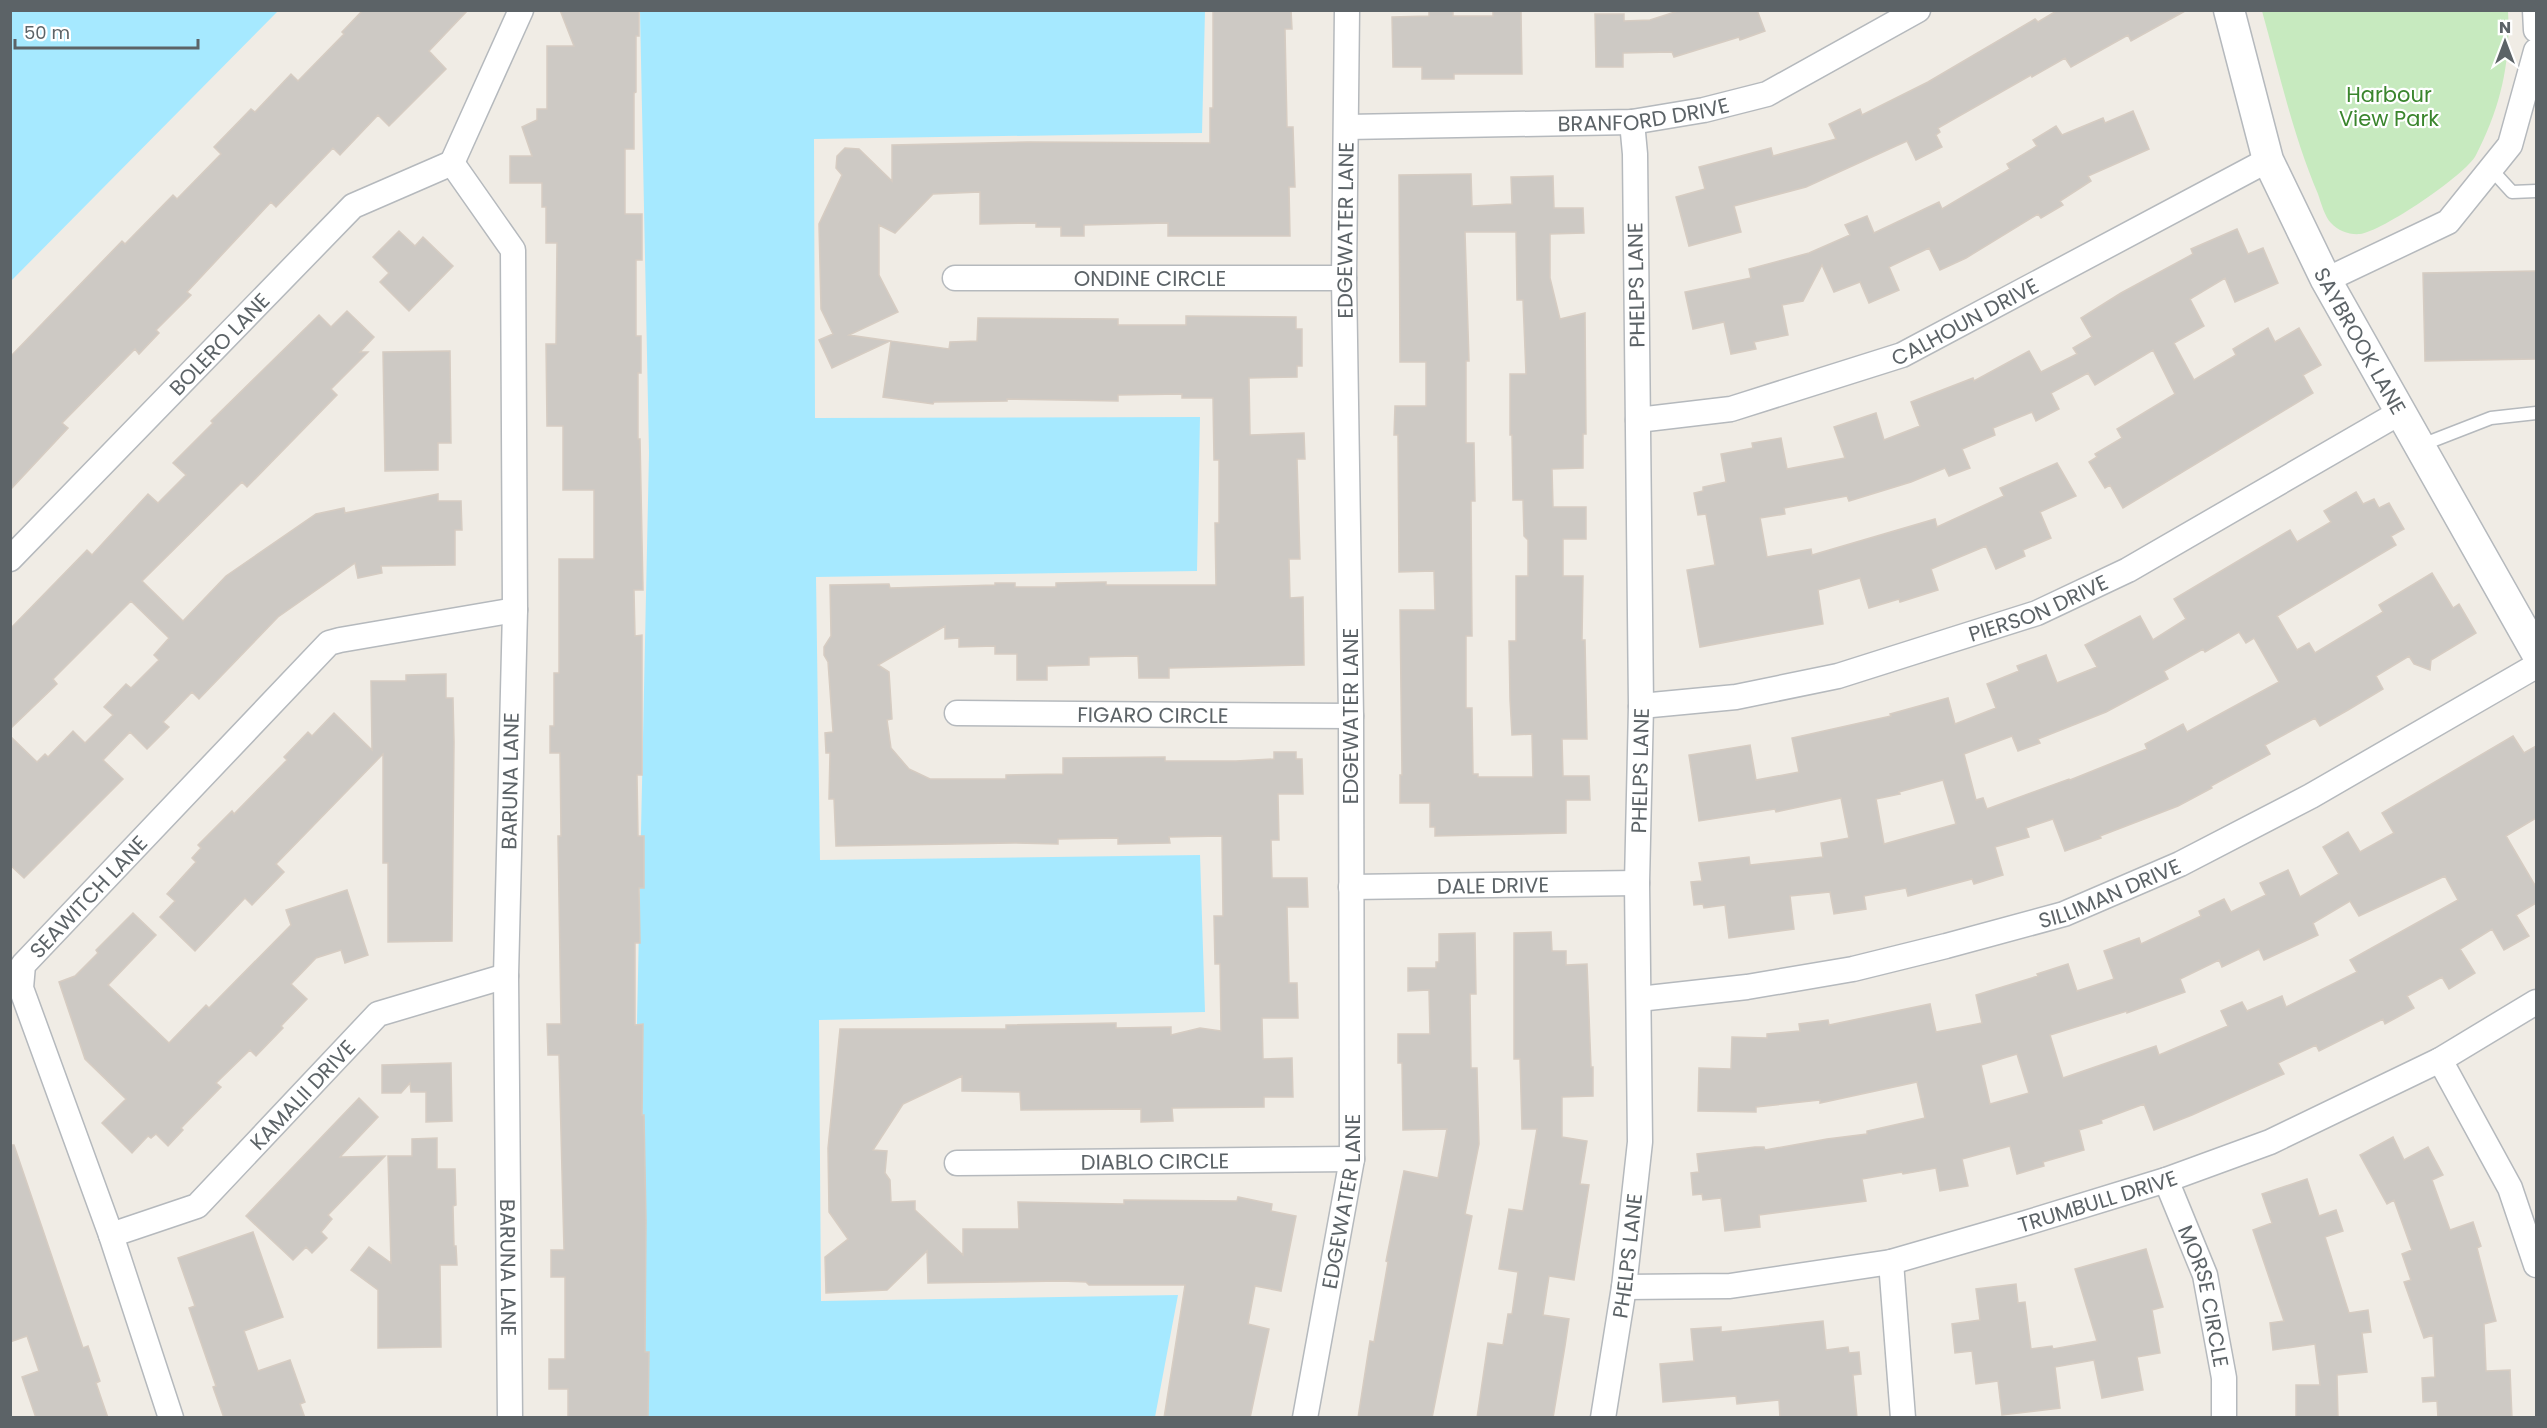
<svg xmlns="http://www.w3.org/2000/svg" width="2547" height="1428" font-family="Poppins,sans-serif">
	<rect width="100%" height="100%" fill="#f0ece5"/>
	<path fill="#c7eabf" d="M2262,11h246c3,52 -8,98 -32,144 -10,20 -95,77 -116,79 -10,1 -22,-3 -29,-11 -6,-6 -10,-20 -13,-29 -25,-59 -39,-122 -56,-183z"/>
	<path fill="#a6e9ff" d="M11,10l267,1 -267,270 -1,-270z
		M640,11h565l-3,122 -388,6 1,279 385,-1 -3,154 -381,6 4,283 380,-5 5,157 -386,8 2,281 357,-6 -23,122 -523,1 3,-301 14,-664z"/>
	<path fill="#cdc9c4" stroke="#d6ccc2" stroke-width="1.5" fill-rule="evenodd" d="M363,10h105l-39,41 17,18 -57,57 -11,-11 -38,40 -7,-7 -57,59 -5,-5 -84,90 4,3 -35,35 3,3 -20,21 -4,-5 -73,74 6,5 -58,62v-133l112,-116 3,3 48,-49 4,4 44,-45 -7,-7 37,-38 4,3 36,-38 7,7 46,-47 -2,-2z
		M560,10h79v26h-3v56l-2,1v56h-9v65h17v46h-6v76h5v37h-3v66h2l3,151h-9l1,46 7,-1v140h-5l1,61h6v52h-5l1,55h-5v82l8,-1 -1,91h2l2,106 -1,131h4l-1,66h-80v-29h-19v-30h16v-82h-14v-27h13l-5,-195h-11l-1,-31h14l-3,-188h3l-1,-83h-10v-27h4v-53h5v-114h35v-69h-31v-64h-16l-1,-82h10l1,-101h-11v-36h-4v-24h-32v-27h22l-10,-29 15,-7v-11h10v-63h27z
		M1213,10h78l1,19h-7l2,98h6l2,60h-6l1,49h-122v-13l-84,2v11h-23v-9h-25v-4l-56,1v-32l-47,2 -38,39 -16,-8v50l19,37 -49,23 41,6 -58,27 -13,-28 14,-6 -12,-25 -2,-85 23,-49 -6,-7 1,-12 8,-8 14,1 33,32v-36l136,-3 182,1v-35h3z
		M1429,10h24v6h40v-6h28l1,64h-68v5h-32v-12h-29l-1,-50 37,-1z
		M1681,10h76l8,21 -25,9 -1,-3 -65,20 -2,-5 -49,1v14h-27l-1,-53h29v7l26,-1z
		M2058,10h129l-56,31 -3,-6 -57,32 -6,-9 -33,19 -1,-2 -93,53 2,4 -4,3 6,12 -26,13 -9,-19 -101,46 -72,19 7,26 -52,14 -13,-49 29,-8 -6,-22 72,-19 2,8 63,-17 -7,-15 31,-15 2,6 66,-33 107,-63 3,3z
		M2133,111l16,38 -61,27 3,5 -31,20 3,4 -22,13 -3,-4 -72,44 -26,12 -11,-22 -40,19 10,23 -30,13 -9,-21 -26,10 -12,-27 -19,36 -21,4 6,30 -34,7 2,7 -25,5 -7,-32 -31,7 -8,-37 66,-14 -2,-9 60,-16 41,-18 -5,-10 22,-9 7,17 65,-31 3,7 68,-40 -3,-5 30,-18 -4,-6 23,-14 6,9 41,-17 2,5z
		M1471,174l1,32 40,-2 -1,-27 42,-1 1,32h29l1,25 -34,1v44l10,41 25,-6 1,121h-3v34l-31,1 1,38h33v32h-23v37h20l-1,64h3l2,99h-25l1,37h26l1,24h-24v33l-131,3v-9h-5v-24h-30v-28h2l-2,-165h35l-1,-39 -35,1 -1,-137h-4l1,-29h31v-44h-26l-1,-187zM1465,232h51l1,68h6l3,74h-16v61h2l1,65h10l1,36 4,4v36h-12v65h-7l1,59 2,35 20,-1 1,43h-55v-3h-5l-1,-66h-6v-72h6l-1,-135h4l-1,-58h-8v-82h3z
		M2237,229l11,25 15,-6 15,35 -43,19 -10,-24 -35,21 14,27 -30,17 20,37 42,-25 -3,-6 35,-21 7,14 24,-14 22,37 -18,10 10,18 -190,115 -13,-23 -5,3 -16,-26 8,-5 -2,-3 27,-16 -5,-9 58,-35 -22,-44 -58,35 -7,-12 -37,20 8,16 -23,12 -4,-9 -39,16 2,7 -33,14 8,19 -21,8 -4,-8 -34,14 -62,19 -2,-5 -63,12 1,6 -25,4 7,39 44,-8 1,6 123,-36 2,8 67,-31 -4,-8 57,-25 19,33 -36,16 11,26 -28,12 2,6 -29,13 -10,-23 -55,23 7,21 -38,12 -1,-3 -30,9 -9,-30 -42,12 5,34 -123,23 -13,-77 28,-5 -9,-51 -8,1 -4,-22 9,-2v-4l23,-5 -5,-28 32,-6 -1,-5 29,-5 6,31 58,-11 -11,-31 42,-14 8,27 36,-14 -9,-24 62,-24 1,3 55,-30 12,21 36,-18 -4,-6 19,-11 -11,-19 40,-25 72,-39 -2,-5z
		M399,231l16,15 8,-9 30,29 -44,45 -29,-29 9,-9 -16,-16z
		M2536,271v88l-111,2 -2,-88z
		M347,311l27,26 -14,15h8l-37,37 6,6 -90,92 -5,-5 -100,99 41,40 43,-45 90,-62 28,-6 1,5 93,-19v7h23l1,29h-7v35l-74,1 1,7 -24,5 -3,-15 -77,54 -79,82 -7,-7 -29,30 6,5 -22,22 -17,-17 -27,28 20,19 -99,99 -14,-13v-129l27,26 8,-8 3,3 25,-26 12,12 28,-28 -9,-8 22,-23 5,4 28,-28 -5,-5 15,-17 -38,-37 -78,78 4,5 -47,45v-100l77,-79 5,5 56,-61 10,9 28,-28 -13,-12 40,-40 -2,-2 108,-106 12,12z
		M1186,316l110,1v12h6v37h-5v11l-48,1 1,57 54,-2 1,26h-8l3,100h-11l1,39 13,-1 1,68 -135,3v10h-30l-1,-22 -49,1v8l-42,1v14h-30v-26h-22v-8l-36,1v-9l-14,1v-13l-67,39 11,7 3,47 -5,1 4,28 18,21 21,10h76v-4l57,-1v-16l102,-1v4h71l38,-2v-7h22v7h6l1,35h-25l1,46h-8l1,38h35l1,29h-21l2,76h8l1,35h-36l1,41 29,-1 1,39h-29v10l-92,1 1,13 -32,1v-13l-120,1 -1,-18 -58,-1v-15l-59,28 -30,46 14,1 -2,22 5,7 1,22 24,-1v9l48,45v-26h56l-1,-27 106,2v-4l113,1 1,-4 34,7 -1,7 25,5 -15,75 -26,-5 -7,38 21,5 -19,89h-86l21,-133h-96l-3,-3 -24,-1 -134,2 -1,-32 -40,39 -61,3 -1,-36 23,-18 -19,-27 -1,-64 12,-119h166v-4l110,-2v5l55,-1v8l29,-7 21,3 -1,-67h-5l-1,-48h9l-1,-80 -53,1 1,6 -52,1v-6l-60,1v5l-44,-1 -178,3 -2,-47h-5l1,-46h-4l-1,-20 8,-1 -5,-70 -4,-7v-8l7,-11 -1,-51 59,-1 1,4 105,-3v-2h20v4h41v-4l50,-1v3h110l-1,-62h4v-63h-5l-1,-62h-31v-4l-64,1v6l-111,-2v2l-73,1 -1,2 -50,-7 8,-56 58,8 1,-7 27,-1 1,-23 140,1v6h68z
		M450,351l1,92h-13v27l-53,1 -2,-119z
		M2356,492l7,12 11,-5 5,9 10,-5 15,26 -13,7 5,9 -119,71 20,34 12,-7 6,10 68,-41 -4,-7 53,-32 21,35 6,-4 17,29 -45,27 -1,10 -16,-6 -5,-8 -33,20 7,13 -35,21 -28,16 -5,-8 -50,27 5,9 -59,32 1,2 -34,18 -78,30 1,2 -36,13 -12,-32 -27,9 3,9 -34,10 8,28 -29,9 -2,-5 -64,17 -2,-8 -42,8 2,13 -32,5 -4,-22 -40,4 4,33 -65,9 -4,-33 -21,3 -1,-4 -9,1 -3,-23 11,-1 -3,-18 50,-6 1,8 73,-8 -2,-14 28,-5 -8,-40 -65,14 -1,-3 -76,12 -10,-66 61,-10 6,35 43,-8 -7,-34 99,-22 -1,-2 58,-16 7,26 41,-16 -9,-24 32,-13 -2,-5 29,-11 11,28 40,-16 -12,-22 55,-29 13,24 33,-21 -12,-20 116,-69 7,12 34,-20 -7,-11zM2239,632l7,11 8,-5 25,44 -92,50 -4,-8 -38,20 2,5 -77,31 -1,-1 -82,30 -4,-11 -7,2 -12,-46 48,-18 6,15 22,-8 -2,-4 68,-27 62,-33 -4,-8 39,-22 2,3zM1943,780l13,44 -72,20 -8,-45 24,-5 -1,-2z
		M446,674v24h7l1,44 -2,199 -64,1v-79h-5v-109l-107,110 8,8 -32,33 -7,-7 -50,53 -35,-34 15,-16 -8,-7 29,-32 -4,-4 9,-10 -3,-3 34,-34 2,3 53,-54 -3,-3 24,-25 4,4 22,-23 38,37 -1,-69h35v-6z
		M2513,736l11,17 12,-7v72l-30,18 30,51v16l-20,12 13,21 -25,14 -12,-21 -32,20 15,24 -26,16 -7,-12 -35,19 7,12 -29,16 -2,-5 -64,32 -3,-6 -38,18 6,11 -92,41 -38,15 -10,-26 -43,16 1,3 -23,7 5,20 -41,12 1,4 -27,8 -7,-28 -48,13 6,27 -28,5 -4,-23 -33,6 -1,-2 -40,7 4,22 -107,14 1,12 -35,4 -4,-33 -18,2 -1,-6 -9,1 -2,-22 8,-1 -2,-18 58,-7h9l1,3 62,-11 40,-5v-3l58,-13 -8,-36 -97,21v-3l-64,7v5l-58,-1 1,-43 32,1 1,-32 35,1v-4l33,-3 -1,-7 29,-4 1,5 101,-21 6,28 46,-9 -6,-28 62,-19 -1,-2 31,-10 9,27 37,-12 -10,-28 35,-13 2,6 60,-28 -2,-5 25,-12 7,13 35,-17 -6,-12 28,-13 12,27 39,-23 -16,-27 25,-15 12,20 34,-19 -12,-20zM2445,876l13,24 -108,60 7,12 -71,35 -4,-11 -35,15 -5,-9 -21,9 7,15 -69,29 -3,-9 -93,32 -13,-43 77,-24v2l58,-21 -5,-13 39,-19 3,7 37,-18 5,11 54,-25 -5,-12 37,-22 9,15zM2017,1054l12,39 -39,11 -9,-39z
		M347,890l21,65 -23,8 -4,-13 -25,8 -25,26 16,15 -26,27 2,2 -27,28 -6,-6 -34,33 5,4 -40,41 2,2 -15,16 -12,-12 -5,4 -3,-2 -16,17 -30,-30 24,-24 -41,-40 -26,-77 16,-6 23,-23 -2,-3 37,-37 23,22 -48,50 61,58 37,-38 3,3 82,-83 -5,-15z
		M1551,932l1,19h14v14l21,-1 4,103h2v29l-31,1v40l25,4 -7,43 9,1 -15,95 -25,-4 -6,39 26,4 -4,27 -12,72h-76l11,-75 15,2 5,-31h4l6,-42 -19,-3 10,-60 14,2 14,-82h-15l-2,-70h-6v-126z
		M1475,933l1,61h-6l1,74h6l2,76 -14,70 7,2 -40,202h-74l12,-77 4,1 14,-80 -2,-1 18,-90 34,7 9,-49 -44,1 -1,-67h-4v-29h32l-1,-44 -21,1v-23h28v-6h3v-28z
		M451,1063l1,58 -26,1v-30h-15l-1,-9 -9,10h-19v-28z
		M359,1098l19,19 -38,40 45,-1 -57,59 4,4 -11,13 6,6 -15,15 -6,-6 -13,13 -47,-44z
		M2393,1137l11,23 24,-13 15,28 -11,5 18,50 23,-8 8,24 -4,2 19,73 -12,3 2,47 24,-1 2,48h-74l-1,-17 -14,1 -1,-24 13,-1 -2,-42 -9,3 -20,-56 7,-2 -9,-26 10,-4 -18,-50 -7,4 -27,-49z
		M437,1138v31h18l1,36 -3,1 1,40h2l1,19h-17l1,82 -63,1v-58l-27,-20 18,-23 22,16 -3,-107h24v-17z
		M10,1145h4l69,203 5,-2 12,35 -4,2 12,35h-72l-14,-41 17,-6 -12,-35 -17,6z
		M2307,1179l12,37 17,-6 7,21 -18,6 24,76 19,-3 3,22 -9,1 5,39 -30,3 1,43h-42v-33h24l-5,-41 -42,6 -3,-27 14,-2 -31,-91 19,-7 -10,-29z
		M253,1232l30,85 -39,14 14,40 32,-11 15,42 -5,2 5,14h-81l-11,-31 3,-1 -27,-78 6,-2 -17,-48z
		M2146,1249l17,58 -11,3 8,43 -23,4 6,33 -41,8 -8,-38 -39,7 5,41 -58,7 -4,-34 -22,3 -4,-33 -17,2 -3,-29 28,-4 -4,-31 40,-5 2,19 7,-1 6,47 21,-3 1,3 44,-8 -22,-72z
		M1823,1321l3,29 22,-3 1,6 10,-1 2,22 -8,1 4,43h-77l-1,-18 -42,4 -1,-8 -73,6 -3,-38 34,-3 -3,-32 30,-2v5z"/>
	<g fill="none" stroke-linecap="round" stroke-linejoin="round">
		<g stroke="#b5b9bd" stroke-width="15">
			<path id="service" d="M2491,169l21,23 24,-1
				M2419,446l72,-28 45,-5"/>
		</g>
		<g stroke="#b5b9bd" stroke-width="27">
			<g id="minor">
				<path d="M2535,10l1,20"/>
				<path id="s1" d="M1347,127l285,-5 72,-12 63,-16 151,-84"/>
				<path id="s2" d="M452,163l61,87 2,360 -9,366 4,442"/>
				<path d="M452,163l69,-153"/>
				<path id="s3" d="M955,278h389"/>
				<path d="M2326,280l122,-58 62,-77 26,-94"/>
				<path id="s4" d="M1638,420l93,-11 171,-54 366,-195"/>
				<path id="s5" d="M10,559l343,-353 99,-43"/>
				<path id="s6" d="M1641,706l95,-9 102,-21 199,-63 91,-43 271,-157"/>
				<path id="s7" d="M957,713l394,3"/>
				<path id="s8" d="M1351,887l286,-4"/>
				<path id="s9" d="M1639,999l108,-12 106,-18 93,-23 118,-32 116,-50 131,-68 225,-130"/>
				<path d="M2440,1060l70,128 26,77"/>
				<path id="s10" d="M957,1163l395,-4"/>
				<path id="s11" d="M2166,1180l39,95 19,103v40"/>
				<path id="s12" d="M111,1235l86,-29 181,-192 128,-38"/>
				<path d="M1891,1262l12,156"/>
				<path id="s13" d="M1624,1287l106,-1 161,-24 135,-39 140,-43 104,-38 170,-82 96,-58"/>
				<path id="s14" d="M171,1418l-60,-183 -90,-247 2,-23 306,-322 11,-3 175,-30"/>
				<path id="s15" d="M1305,1418l47,-259 -1,-443 -7,-438 3,-268"/>
				<path id="s16" d="M1603,1418l21,-131 16,-145 -3,-259 4,-177 -6,-552 -3,-32"/>
			</g>
		</g>
		<g stroke="#b5b9bd" stroke-width="33">
			<g id="tertiary">
				<path id="s17" d="M2229,10l39,150 58,120 210,372"/>
			</g>
		</g>
		<use href="#service" stroke="#fff" stroke-width="12"/>
		<use href="#minor" stroke="#fff" stroke-width="24"/>
		<use href="#tertiary" stroke="#fff" stroke-width="30"/>
	</g>
	<g text-anchor="middle" dominant-baseline="central" stroke-width="4.5" stroke-linejoin="round" paint-order="stroke">
		<g font-size="21" fill="#3a852d" stroke="#fff">
			<text x="2389" y="94">Harbour<tspan x="2389" dy="24">View Park</tspan></text>
		</g>
		<g font-size="21" fill="#5c6367" stroke="#fff">
			<text stroke="none"><textPath href="#s1" startOffset="297">BRANFORD DRIVE</textPath></text>
			<text stroke="none"><textPath href="#s15" startOffset="1192">EDGEWATER LANE</textPath></text>
			<text stroke="none"><textPath href="#s3" startOffset="195">ONDINE CIRCLE</textPath></text>
			<text transform="translate(1636 285) rotate(-91)">PHELPS LANE</text>
			<text stroke="none"><textPath href="#s4" startOffset="344">CALHOUN DRIVE</textPath></text>
			<text stroke="none"><textPath href="#s17" startOffset="358">SAYBROOK LANE</textPath></text>
			<text stroke="none"><textPath href="#s5" startOffset="300">BOLERO LANE</textPath></text>
			<text stroke="none"><textPath href="#s6" startOffset="411">PIERSON DRIVE</textPath></text>
			<text stroke="none"><textPath href="#s7" startOffset="196">FIGARO CIRCLE</textPath></text>
			<text transform="translate(1350 716) rotate(-90)">EDGEWATER LANE</text>
			<text stroke="none"><textPath href="#s16" startOffset="650">PHELPS LANE</textPath></text>
			<text transform="translate(510 781) rotate(-89)">BARUNA LANE</text>
			<text stroke="none"><textPath href="#s8" startOffset="142">DALE DRIVE</textPath></text>
			<text stroke="none"><textPath href="#s9" startOffset="484">SILLIMAN DRIVE</textPath></text>
			<text stroke="none"><textPath href="#s14" startOffset="573">SEAWITCH LANE</textPath></text>
			<text stroke="none"><textPath href="#s12" startOffset="244">KAMALII DRIVE</textPath></text>
			<text stroke="none"><textPath href="#s10" startOffset="198">DIABLO CIRCLE</textPath></text>
			<text stroke="none"><textPath href="#s15" startOffset="220">EDGEWATER LANE</textPath></text>
			<text stroke="none"><textPath href="#s13" startOffset="484">TRUMBULL DRIVE</textPath></text>
			<text stroke="none"><textPath href="#s16" startOffset="164">PHELPS LANE</textPath></text>
			<text stroke="none"><textPath href="#s2" startOffset="1124">BARUNA LANE</textPath></text>
			<text stroke="none"><textPath href="#s11" startOffset="123">MORSE CIRCLE</textPath></text>
		</g>
	</g>
	<rect width="2547" height="1428" fill="none" stroke="#5c6367" stroke-width="24"/>
	<g transform="translate(2505 42)" stroke="#ffffff" stroke-width="4.5" paint-order="stroke">
	<path d="M0-4.5L10 22L0 15L-10 22Z" fill="#5c6367"/>
	<text y="-9" font-size="16" font-weight="bold" text-anchor="middle" fill="#5c6367">N</text>
	</g>
	<path d="M15 39v9h183v-9" fill="none" stroke="#5c6367" stroke-width="3"/>
	<text x="24" y="39" font-size="18" fill="#5c6367" stroke="#ffffff" stroke-width="4.5" paint-order="stroke">50 m</text>
</svg>
